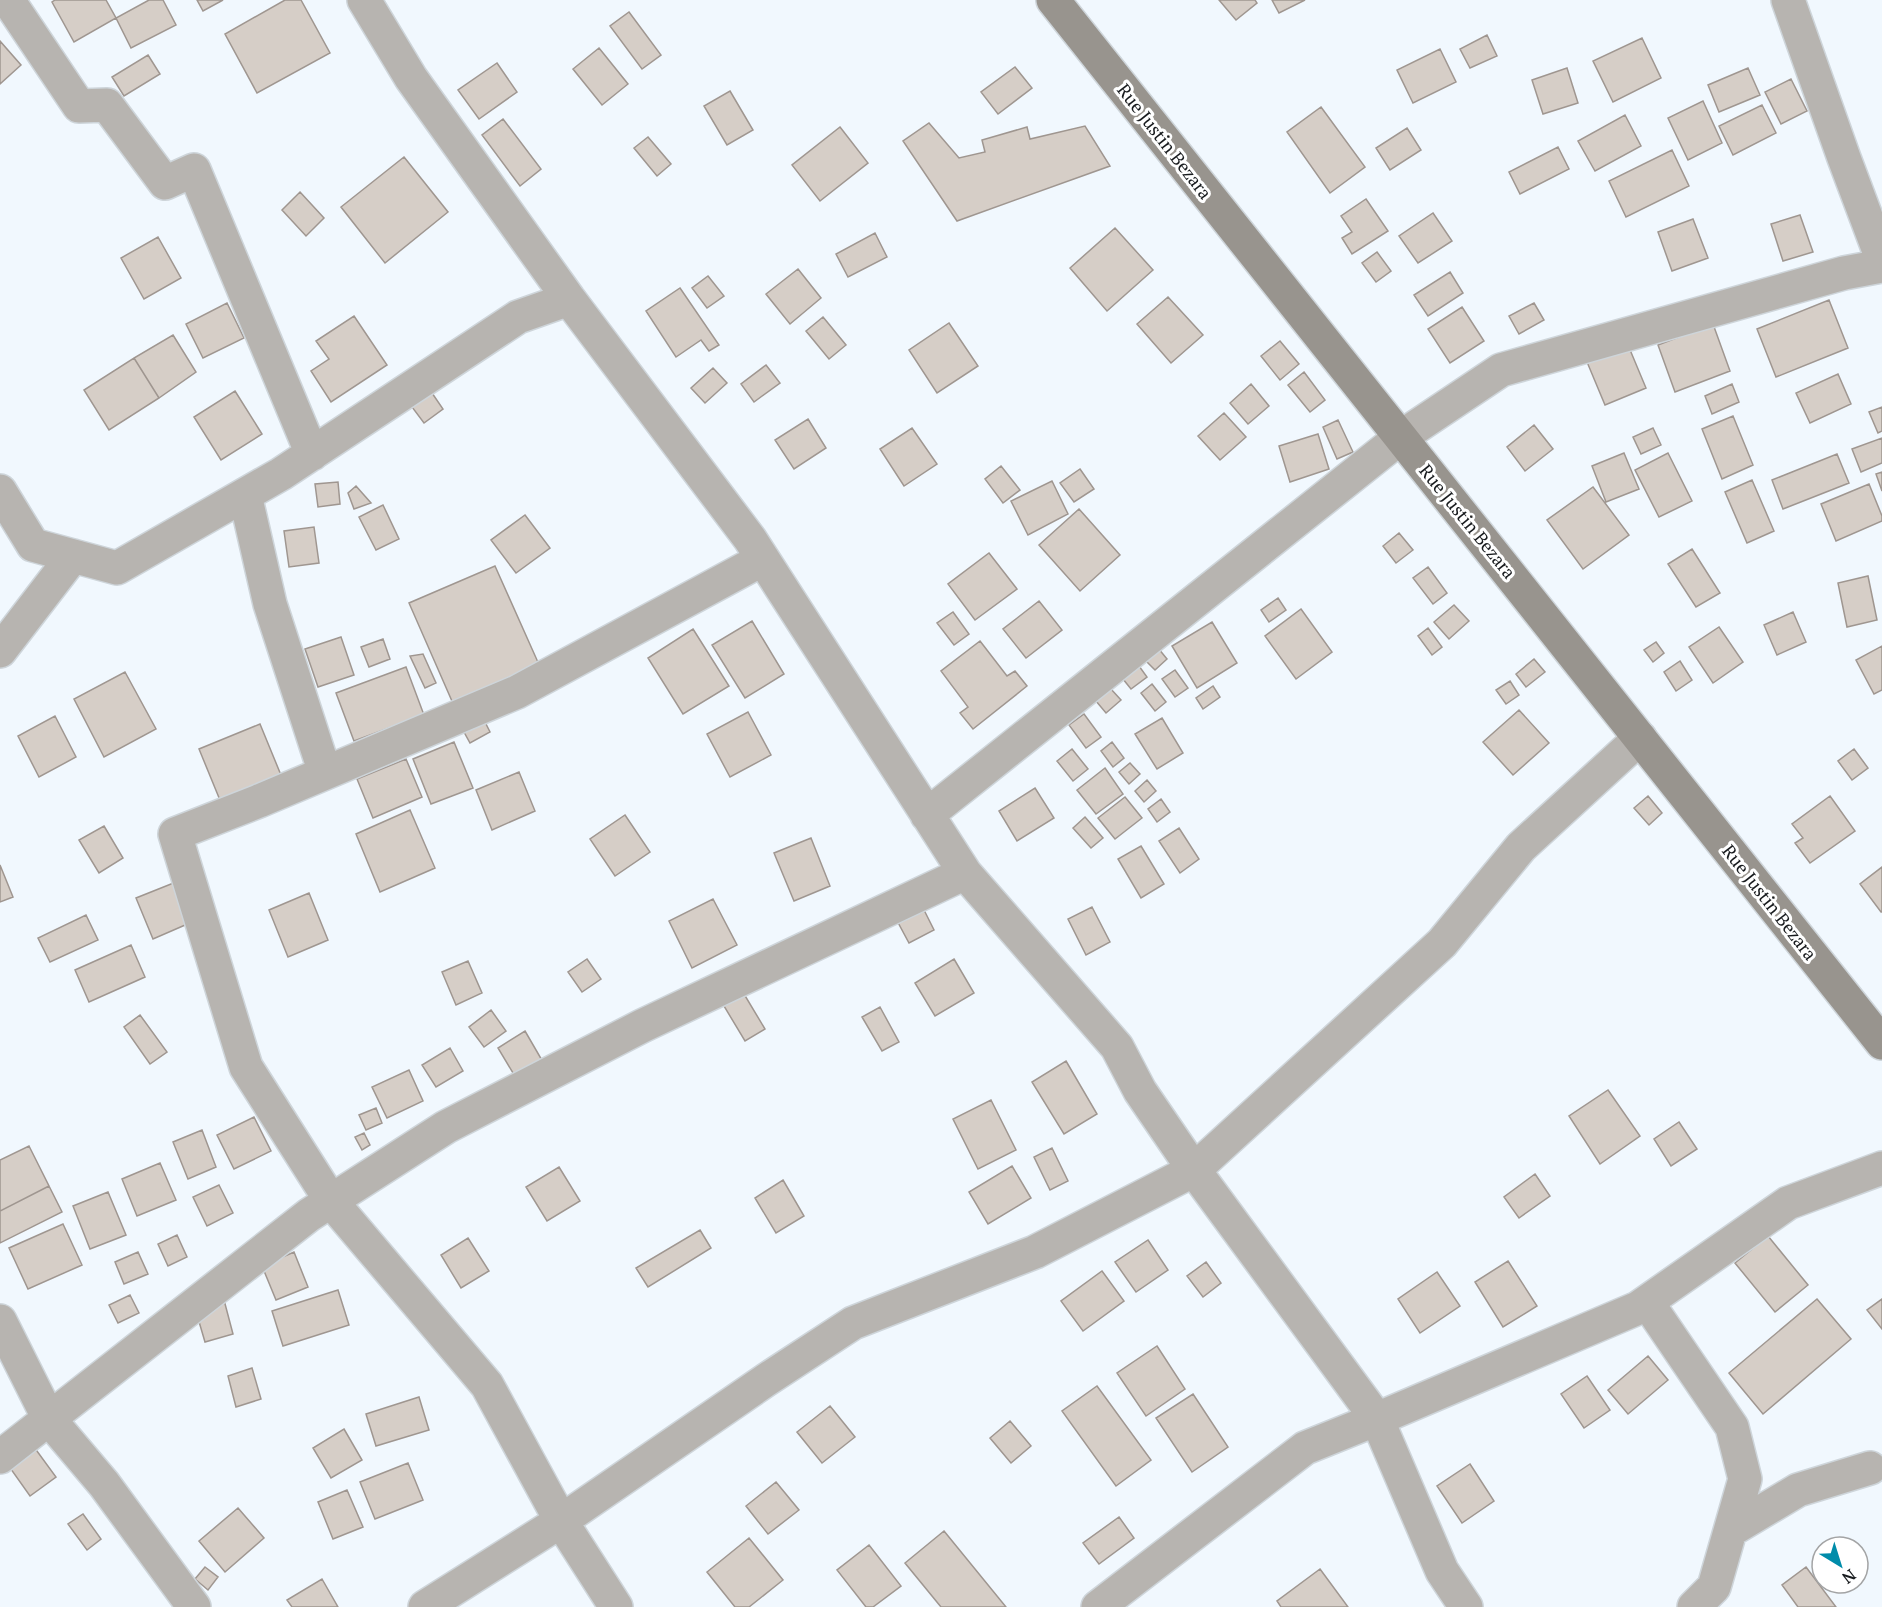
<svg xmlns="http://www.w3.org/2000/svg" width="1882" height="1607" font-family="'PT Serif',serif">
	<rect width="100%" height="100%" fill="#f1f8fe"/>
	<path fill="#d6cec7" stroke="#9f9690" stroke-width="1.5" d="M55,0h51l10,18 -42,24 -22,-40z
		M149,0h14l13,25 -45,23 -15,-30z
		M197,0h26l-20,11z
		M285,0h16l29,53 -73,40 -32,-59z
		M1219,0h36l2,3 -21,17z
		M1272,0h33l-26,13z
		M629,12l32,43 -19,14 -32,-43z
		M1487,35l10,21 -27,12 -10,-19z
		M1642,38l19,40 -48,24 -20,-41z
		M0,41l21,24 -21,19z
		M599,48l29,36 -26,21 -29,-36z
		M1440,49l16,33 -43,21 -16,-33z
		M148,55l12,19 -36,22 -12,-19z
		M497,63l20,29 -38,27 -21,-29z
		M1015,67l17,21 -34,26 -17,-22z
		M1567,68l11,35 -35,11 -11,-34z
		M1748,68l12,27 -41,17 -11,-27z
		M1791,79l16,32 -26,13 -16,-32z
		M730,91l23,39 -26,15 -23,-39z
		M1703,101l19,42 -34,17 -20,-42z
		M1762,105l14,28 -43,22 -14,-29z
		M1321,107l44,60 -35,26 -43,-61z
		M1625,115l16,31 -46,25 -17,-30z
		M503,119l38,50 -21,17 -38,-51z
		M929,123l30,35 26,-6 -3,-12 45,-13 3,12 55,-13 25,40 -153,55 -54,-80z
		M840,127l28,36 -48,38 -28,-36z
		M1407,128l14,22 -31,20 -14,-22z
		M648,137l23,27 -14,12 -23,-28z
		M1558,147l11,22 -49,25 -11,-22z
		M1672,150l17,36 -63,31 -17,-36z
		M404,157l44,55 -63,51 -44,-56z
		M300,192l24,26 -18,18 -24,-26z
		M1366,199l22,32 -36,23 -10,-16 10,-6 -11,-16z
		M1433,213l19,28 -34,22 -19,-27z
		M1800,215l13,37 -30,9 -12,-37z
		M1693,219l15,39 -36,13 -14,-39z
		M1115,228l38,42 -46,41 -37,-43z
		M875,233l12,24 -39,20 -12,-23z
		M158,237l23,41 -37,21 -23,-41z
		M1377,252l14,19 -15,11 -14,-19z
		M798,269l23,29 -31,26 -24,-30z
		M1450,272l13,21 -35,23 -14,-21z
		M708,276l16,20 -17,12 -15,-20z
		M680,288l39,57 -10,6 -8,-11 -25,17 -30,-46z
		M1168,297l35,38 -32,28 -34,-39z
		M1829,300l19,48 -72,29 -19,-48z
		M227,303l17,35 -41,20 -17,-34z
		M1534,303l10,17 -25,14 -10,-18z
		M1462,307l22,34 -34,22 -22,-34z
		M354,316l33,49 -56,37 -20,-31 18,-12 -13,-18z
		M823,317l23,28 -17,14 -23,-28z
		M949,323l29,43 -41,27 -28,-43z
		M1713,324l17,47 -55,21 -17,-47z
		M173,335l23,37 -37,26 -25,-40z
		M1280,341l19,23 -19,16 -19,-24z
		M1628,345l18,43 -41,17 -18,-43z
		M134,358l25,40 -50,32 -25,-40z
		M766,365l14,18 -26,19 -13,-18z
		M713,368l14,15 -22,20 -14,-15z
		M1304,372l21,28 -15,12 -22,-27z
		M1838,374l13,30 -41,19 -14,-30z
		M1251,384l18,22 -21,18 -18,-21z
		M1732,384l7,18 -27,12 -7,-18z
		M235,391l27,43 -41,26 -27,-43z
		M432,393l11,16 -19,14 -12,-16z
		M1882,407v24l-4,2 -9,-21z
		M1224,413l22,24 -26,23 -22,-24z
		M1733,416l20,49 -31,14 -20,-50z
		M808,419l18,29 -32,21 -19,-29z
		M1338,420l15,32 -16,7 -14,-32z
		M1534,425l19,24 -28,22 -18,-24z
		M912,428l25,36 -33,22 -24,-37z
		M1653,428l8,17 -20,9 -8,-17z
		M1318,434l11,35 -39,13 -11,-36z
		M1882,438v25l-21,9 -9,-23z
		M1624,453l15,36 -33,13 -14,-36z
		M1668,453l24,48 -33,16 -24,-47z
		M1837,454l12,29 -66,26 -11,-29z
		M1001,466l19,24 -17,13 -18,-24z
		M1080,469l14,20 -20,13 -14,-19z
		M1882,472v19l-6,-17z
		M1752,480l22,51 -27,12 -22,-51z
		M1052,481l16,33 -40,21 -17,-34z
		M338,482l2,22 -22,3 -3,-23z
		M1869,484l13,32v5l-46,20 -15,-37z
		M356,486l15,17 -17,6 -6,-16z
		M1593,487l36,48 -46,34 -36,-49z
		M383,505l16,34 -23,11 -17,-33z
		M1079,509l41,46 -40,36 -41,-46z
		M525,515l25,33 -34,25 -25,-33z
		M314,527l5,36 -30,4 -5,-36z
		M1399,533l14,17 -17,13 -13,-17z
		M1692,549l28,44 -24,14 -28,-43z
		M989,553l28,36 -42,31 -27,-36z
		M495,566l46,103 -86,39 -46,-105z
		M1428,567l19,26 -14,11 -20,-26z
		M1868,576l9,44 -30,7 -9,-44z
		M1278,598l8,12 -17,12 -8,-12z
		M1039,601l23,29 -36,28 -23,-29z
		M1454,605l15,16 -20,18 -15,-17z
		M1301,609l31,43 -36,27 -31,-43z
		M953,612l16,22 -15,11 -17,-22z
		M1793,612l13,30 -29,13 -13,-30z
		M752,621l32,53 -39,24 -33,-53z
		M1212,622l25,41 -40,25 -25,-42z
		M1719,627l24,35 -30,21 -24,-36z
		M1428,628l14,19 -10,8 -14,-19z
		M693,629l36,57 -46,28 -35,-56z
		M341,637l13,38 -36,12 -13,-38z
		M383,639l7,20 -21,8 -8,-20z
		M980,641l27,35 8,-5 12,15 -54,43 -13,-16 8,-6 -27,-36z
		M1656,642l8,11 -11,9 -9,-12z
		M1882,646v44l-8,4 -18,-34z
		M1158,648l9,11 -12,11 -10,-10z
		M423,654l13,29 -11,5 -15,-32z
		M1534,659l11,13 -19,15 -10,-13z
		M1680,661l12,19 -16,11 -12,-19z
		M1139,666l8,11 -16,12 -8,-10z
		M406,667l18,48 -70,26 -18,-48z
		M1175,670l13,18 -13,9 -13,-18z
		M125,672l31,57 -52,28 -30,-58z
		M1510,681l9,14 -13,9 -10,-14z
		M1152,684l14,18 -11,9 -14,-18z
		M1213,686l7,11 -17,12 -7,-11z
		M1110,688l11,12 -15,13 -10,-12z
		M479,710l11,22 -20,11 -12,-22z
		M1519,710l30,33 -36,32 -30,-33z
		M748,712l23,43 -41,22 -23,-43z
		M1084,714l17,23 -15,11 -17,-23z
		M55,716l21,41 -37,20 -21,-41z
		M1162,718l21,35 -26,16 -22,-35z
		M260,724l23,56 -61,25 -23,-56z
		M454,742l19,46 -42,16 -18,-45z
		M1112,742l12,16 -11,9 -12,-16z
		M1072,749l16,20 -15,12 -16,-20z
		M1854,749l14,19 -16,12 -14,-19z
		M406,759l16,38 -49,21 -16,-39z
		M1130,763l10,11 -11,10 -10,-12z
		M1105,768l18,26 -27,20 -19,-24z
		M519,772l16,39 -43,19 -16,-40z
		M1147,780l9,11 -12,11 -9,-11z
		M1035,788l19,30 -37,23 -18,-30z
		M1648,796l14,17 -13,12 -15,-17z
		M1830,796l25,35 -45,32 -15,-20 8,-5 -11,-14z
		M1125,797l17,21 -27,21 -17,-21z
		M1161,799l9,13 -13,10 -9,-13z
		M410,810l25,58 -55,24 -24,-58z
		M625,815l25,37 -35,24 -25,-37z
		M1085,817l18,21 -12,10 -18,-20z
		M104,826l19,32 -24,15 -20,-33z
		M1179,828l20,31 -19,14 -21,-32z
		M811,838l19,48 -36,15 -20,-48z
		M1141,846l23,38 -23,14 -23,-39z
		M0,865l13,32 -13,5z
		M1882,867v45h-1l-21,-28z
		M176,882l16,40 -39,17 -17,-41z
		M309,893l19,47 -40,17 -19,-47z
		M713,899l24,46 -45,23 -23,-47z
		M920,902l14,28 -25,13 -15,-28z
		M1092,907l18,35 -24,13 -18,-36z
		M86,915l12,25 -48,22 -12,-24z
		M131,945l14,32 -56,25 -14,-32z
		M587,959l14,20 -19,13 -14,-20z
		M954,959l20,34 -39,23 -20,-33z
		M468,961l14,32 -26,12 -14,-33z
		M744,994l21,35 -20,12 -21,-35z
		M880,1007l19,35 -17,9 -20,-34z
		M491,1010l15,21 -22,16 -15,-20z
		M140,1015l27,37 -17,12 -26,-37z
		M525,1031l18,31 -27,16 -18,-30z
		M450,1048l13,23 -27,16 -14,-22z
		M1066,1061l31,53 -33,20 -32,-52z
		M409,1070l14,31 -36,17 -15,-31z
		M1608,1090l32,46 -40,28 -31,-48z
		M991,1100l25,50 -38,19 -25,-50z
		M376,1108l6,15 -16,7 -7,-15z
		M254,1117l17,34 -37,18 -17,-34z
		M1679,1122l18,27 -26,17 -17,-27z
		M202,1130l14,37 -28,12 -15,-37z
		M364,1133l6,12 -8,5 -7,-13z
		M29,1146l20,40 -49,25v-51z
		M1052,1148l16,33 -18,9 -16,-33z
		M160,1163l16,37 -39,16 -15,-37z
		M1012,1166l19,32 -43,26 -19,-32z
		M559,1167l21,34 -33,20 -21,-34z
		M1535,1174l15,22 -31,22 -15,-21z
		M783,1180l21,36 -28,17 -21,-35z
		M219,1185l14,28 -26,13 -14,-29z
		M49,1186l13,26 -62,31v-32z
		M108,1192l18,43 -36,14 -17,-43z
		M63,1224l19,41 -54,24 -19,-41z
		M700,1230l11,18 -63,39 -12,-19z
		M177,1235l10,22 -19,9 -10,-22z
		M1768,1236l40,49 -33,27 -40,-49z
		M468,1238l21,33 -28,17 -20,-33z
		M1148,1240l20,30 -32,22 -21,-30z
		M138,1252l10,22 -24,10 -9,-22z
		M294,1252l14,35 -32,13 -14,-34z
		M1508,1261l29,45 -34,21 -28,-45z
		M1206,1262l15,21 -18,14 -16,-21z
		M1102,1271l22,30 -41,30 -22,-30z
		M1437,1272l23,34 -40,27 -22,-34z
		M338,1290l11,35 -66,21 -11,-35z
		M130,1295l9,18 -21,10 -9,-18z
		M1817,1299l34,40 -88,75 -34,-41z
		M1882,1299v30l-15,-19z
		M224,1300l9,34 -28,8 -10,-34z
		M1157,1346l28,43 -39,27 -29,-43z
		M1648,1356l20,24 -40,34 -20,-24z
		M252,1368l9,31 -25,8 -8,-31z
		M1587,1376l23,34 -26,18 -23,-34z
		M1097,1386l54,74 -35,26 -54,-75z
		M1193,1394l35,53 -36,25 -36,-54z
		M419,1397l10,33 -53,16 -10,-32z
		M830,1406l25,31 -33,26 -25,-31z
		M1010,1421l21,25 -20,17 -21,-25z
		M344,1429l18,31 -31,18 -18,-30z
		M34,1447l22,30 -26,19 -22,-31z
		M408,1463l15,37 -48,19 -15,-37z
		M1470,1464l24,37 -32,22 -25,-37z
		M776,1482l23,28 -31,24 -22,-28z
		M347,1490l16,37 -30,12 -15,-37z
		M238,1508l26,30 -39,34 -26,-31z
		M83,1514l18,25 -14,11 -19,-26z
		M1119,1517l15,21 -35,26 -16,-21z
		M944,1531l62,76h-65l-36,-44z
		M749,1538l34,42 -34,27h-14l-28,-35z
		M869,1545l32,41 -28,21h-7l-29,-37z
		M205,1567l13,10 -10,13 -13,-11z
		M1806,1567l30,40h-38l-16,-22z
		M1320,1569l28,38h-67l-4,-6z
		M322,1579l16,28h-46l-5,-7z"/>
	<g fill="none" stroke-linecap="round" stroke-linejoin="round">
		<g stroke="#ced5da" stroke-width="36">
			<path id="street" d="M8,0l71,106 28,-1 58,78 29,-13 118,284
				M364,0l47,78 158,221 181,240 215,334 152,174 23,44 54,79 183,249 65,152 24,36
				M1788,0l56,158 38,101
				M0,491l33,54 84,23 164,-94 237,-157 51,-18
				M245,495l25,109 55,169
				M0,651l73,-95
				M927,815l474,-378 100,-67 343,-97 38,-7
				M1647,1302l85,125 13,52 -31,108 -20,20
				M0,1321l49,98 55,65 90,123
				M0,1457l309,-242 137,-88 196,-101 323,-153
				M1731,1530l67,-40 72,-22
				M425,1607l136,-86 205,-141 87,-57 182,-71 159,-82 248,-227 79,-96 119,-109
				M616,1607l-55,-86 -74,-136 -156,-184 -85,-134 -71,-233 84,-33 258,-109 246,-133
				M1098,1607l207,-159 72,-29 261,-111 150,-105 94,-35"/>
		</g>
		<g stroke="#ced5da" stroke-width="36">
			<path id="secondary" d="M1053,0l829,1043"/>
		</g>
		<use href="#street" stroke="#b7b4b0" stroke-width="33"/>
		<use href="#secondary" stroke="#98948e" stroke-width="33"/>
	</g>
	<g text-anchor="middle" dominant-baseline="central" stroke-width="6" stroke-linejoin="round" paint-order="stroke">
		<g font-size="18" fill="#181b1e" stroke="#fff">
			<text transform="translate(1165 141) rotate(52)">Rue Justin Bezara</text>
			<text transform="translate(1468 521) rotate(51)">Rue Justin Bezara</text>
			<text transform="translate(1770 902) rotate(52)">Rue Justin Bezara</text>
		</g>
	</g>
	<g transform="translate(1840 1565) rotate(142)"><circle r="28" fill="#ffffff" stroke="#a3a4a5" stroke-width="1.5"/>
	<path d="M0-4.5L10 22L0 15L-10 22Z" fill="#008caa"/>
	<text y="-9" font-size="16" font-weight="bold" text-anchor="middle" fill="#181b1e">N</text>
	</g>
</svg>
